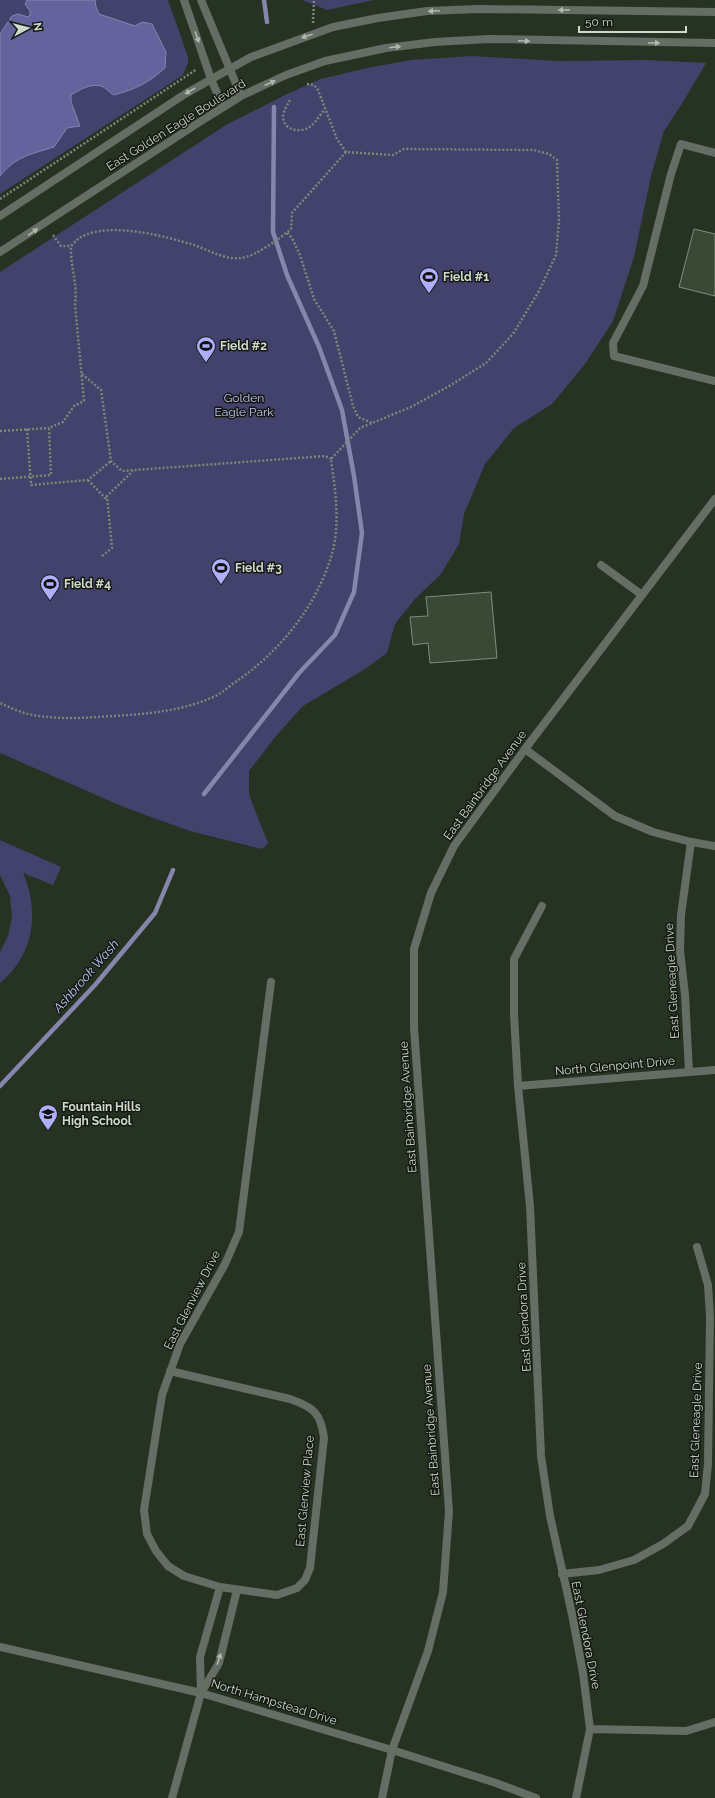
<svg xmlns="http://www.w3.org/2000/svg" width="715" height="1798" font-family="Raleway,sans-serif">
	<rect width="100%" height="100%" fill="#263322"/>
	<path fill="#42426c" d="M0,0h168l20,57v6l-5,12 -183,119z
		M302,0h72l-47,10z
		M472,56l87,5 88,-1 59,3 -23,39 -19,29 -13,45 -17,81 -21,64 -28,43 -33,40 -38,24 -29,36 -21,50 -5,30 -18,30 -27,26 -19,24 -8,29 -22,16 -62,37 -27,30 -27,35v24l19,48 -6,6 -72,-18 -64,-23 -126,-55v-481l226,-147 61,-31 34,-15 46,-11 44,-8z
		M0,840l61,27 -8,18 -30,-12c17,39 11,82 -23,110v-31l8,-16 4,-20 -2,-20 -10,-21z"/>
	<path fill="#64639e" stroke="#8486ac" d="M27,0h68l1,7 3,7 36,12 7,-4 10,2 14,28 -1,16c-17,15 -29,21 -51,27 -4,-2 -9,-8 -13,-9 -10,-3 -22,4 -30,9v7l9,24 -13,2 -13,19c-22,7 -38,9 -54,29v-142l12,-18 6,-2 10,3 2,-2v-4l-5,-7z"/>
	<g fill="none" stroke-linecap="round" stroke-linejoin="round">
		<path stroke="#8486ac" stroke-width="4.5" d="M264,0l3,22
			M204,794l95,-121 36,-38 19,-43 8,-59 -8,-57 -12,-66 -23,-63 -32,-72 -14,-43 1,-125
			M0,1086l95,-101 60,-72 18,-43"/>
	</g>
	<path fill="#3a4836" stroke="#7f8f7b" d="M694,229l21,5v62l-36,-9z
		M491,592l6,66 -67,5 -2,-20 -15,2 -3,-28 18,-1 -2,-19z"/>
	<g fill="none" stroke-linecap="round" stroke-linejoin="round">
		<path stroke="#7c8779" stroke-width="2.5" stroke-dasharray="2 2" stroke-linecap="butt" d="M313,23l1,-23
			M307,84l7,1 4,5 19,49 9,13
			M290,100c-2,4 -5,8 -6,12 -5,15 12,22 24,16 6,-3 12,-13 17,-19
			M0,199l197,-130
			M287,233l5,5 8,17 14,44 20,32 19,75 5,11 14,6
			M53,235l8,11h10
			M82,374l19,16 10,71 11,10 203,-15 6,3
			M27,429l4,56 57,-5 23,-19
			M0,431l49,-3
			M0,479l51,-4 -2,-47 14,-6 11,-16 10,-5 -9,-97c3,-20 -5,-38 -4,-58 4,-4 7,-8 12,-10 29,-14 81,0 111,9 15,5 30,15 47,13 15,-2 38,-19 50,-29l1,-16 54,-61 47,3 11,-6 130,1 15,4 8,6 2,60 -3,35 -17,36 -26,43 -27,29 -35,22 -40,22 -51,21 -29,31c4,30 9,61 2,91 -14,54 -54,103 -99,133 -7,5 -13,11 -21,14 -31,14 -66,17 -100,19 -29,2 -57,4 -85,-2 -9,-2 -19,-7 -28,-11
			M88,480l19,20
			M102,556l10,-8 -5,-52 26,-25"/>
		<path stroke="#666d64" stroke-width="8" d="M715,153l-34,-9 -10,30 -28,112 -30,57 1,13 101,25
			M601,565l41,30"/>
		<path stroke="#666d64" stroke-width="8" d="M542,906l-28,53v55l4,72 12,120 11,250 9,60 22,98 11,59 7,56 -14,69
			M689,1072l-4,-77 -5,-44 1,-36 10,-73
			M518,1086l197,-16
			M170,1371l120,28c23,8 31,14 34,39l-14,130 -5,12 -8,8 -20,7 -57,-8 -36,-11 -16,-10 -12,-15 -9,-17 -3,-24 18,-115 18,-51 45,-80 14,-32 32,-250
			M562,1574l37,-4 35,-10 29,-16 25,-18 17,-32 3,-30 2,-147 -2,-32 -11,-38
			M0,1647l201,46 191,57 101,32 43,16
			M201,1692l-1,-35 20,-70
			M590,1729l96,2 29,-9
			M172,1798l29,-105 18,-30 18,-73
			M382,1798l10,-48 36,-99 15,-59 6,-81 -35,-483v-79l17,-56 23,-47 71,-97"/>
		<path stroke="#666d64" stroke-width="8" d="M184,0l27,79 12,28
			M201,0l40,96
			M0,216l185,-122 66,-37 82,-30 45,-9 49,-7 52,-2 236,3
			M0,252l198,-129 43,-27 45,-21 39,-14 61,-13 49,-6 54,-3 226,4
			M715,499l-190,250 90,67 38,16 38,10 24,4"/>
	</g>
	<defs><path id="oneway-solid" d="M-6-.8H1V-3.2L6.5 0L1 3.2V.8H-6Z"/></defs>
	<g fill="#b0b9ae">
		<use href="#oneway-solid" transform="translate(564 10) rotate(-180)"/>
		<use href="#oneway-solid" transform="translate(434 11) rotate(178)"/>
		<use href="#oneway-solid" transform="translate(307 36) rotate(162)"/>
		<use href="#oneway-solid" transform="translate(197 37) rotate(71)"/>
		<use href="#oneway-solid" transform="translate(524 41) rotate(2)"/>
		<use href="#oneway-solid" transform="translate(654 43)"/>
		<use href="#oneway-solid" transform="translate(395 47) rotate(-7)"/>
		<use href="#oneway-solid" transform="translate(270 83) rotate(-25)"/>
		<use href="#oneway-solid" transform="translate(190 91) rotate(150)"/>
		<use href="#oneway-solid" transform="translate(33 232) rotate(-34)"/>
		<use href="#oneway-solid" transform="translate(219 1659) rotate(-72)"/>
	</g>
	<defs>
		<g id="stadium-pin" transform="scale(1)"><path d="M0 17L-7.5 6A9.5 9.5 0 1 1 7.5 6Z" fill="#aeaefb" stroke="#131911"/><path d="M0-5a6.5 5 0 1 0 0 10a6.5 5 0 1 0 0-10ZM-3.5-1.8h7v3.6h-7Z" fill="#111"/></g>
		<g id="school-pin" transform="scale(1)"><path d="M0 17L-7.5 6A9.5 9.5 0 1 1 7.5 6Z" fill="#aeaefb" stroke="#131911"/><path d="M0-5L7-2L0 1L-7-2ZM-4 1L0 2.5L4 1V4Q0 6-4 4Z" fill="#111"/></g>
	</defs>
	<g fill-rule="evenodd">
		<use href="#stadium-pin" x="429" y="277"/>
		<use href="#stadium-pin" x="206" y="346"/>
		<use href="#stadium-pin" x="221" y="568"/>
		<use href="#stadium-pin" x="50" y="584"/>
		<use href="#school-pin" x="48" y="1114"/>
	</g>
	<g text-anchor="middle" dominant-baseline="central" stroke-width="3" stroke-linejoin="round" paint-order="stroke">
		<g font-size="12" fill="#d0d9ce" stroke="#131911">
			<text transform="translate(176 125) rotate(-32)">East Golden Eagle Boulevard</text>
			<text transform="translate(485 785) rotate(-54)">East Bainbridge Avenue</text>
			<text transform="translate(672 981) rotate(-93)">East Gleneagle Drive</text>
			<text transform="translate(615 1066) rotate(-5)">North Glenpoint Drive</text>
			<text transform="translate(408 1107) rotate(-94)">East Bainbridge Avenue</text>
			<text transform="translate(192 1300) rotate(-63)">East Glenview Drive</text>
			<text transform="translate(524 1317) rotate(-93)">East Glendora Drive</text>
			<text transform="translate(696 1420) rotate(-88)">East Gleneagle Drive</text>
			<text transform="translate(431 1430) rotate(-94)">East Bainbridge Avenue</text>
			<text transform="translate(305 1491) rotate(-85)">East Glenview Place</text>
			<text transform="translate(586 1635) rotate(79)">East Glendora Drive</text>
			<text transform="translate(274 1702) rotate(17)">North Hampstead Drive</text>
		</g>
		<g font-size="12" font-weight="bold" fill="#d0d9ce" stroke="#131911" text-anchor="start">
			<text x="443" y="277">Field #1</text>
			<text x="220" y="346">Field #2</text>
			<text x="235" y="568">Field #3</text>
			<text x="64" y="584">Field #4</text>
			<text x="62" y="1107">Fountain Hills<tspan x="62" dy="14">High School</tspan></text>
		</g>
		<g font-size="12" fill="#c5c6fb" stroke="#131911">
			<text x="244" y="398">Golden<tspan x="244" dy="14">Eagle Park</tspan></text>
		</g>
		<g font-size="13" font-style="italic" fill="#bfc0f5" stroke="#131911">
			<text transform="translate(86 976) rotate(-49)">Ashbrook Wash</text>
		</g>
	</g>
	<g transform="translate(28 28) rotate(83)" stroke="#131911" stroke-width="3" paint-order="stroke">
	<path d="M0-3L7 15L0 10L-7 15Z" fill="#d0d9ce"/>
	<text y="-6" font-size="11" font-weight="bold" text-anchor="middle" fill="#d0d9ce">N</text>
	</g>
	<path d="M579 26v6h107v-6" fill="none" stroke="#d0d9ce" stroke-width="2"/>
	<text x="585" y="26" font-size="12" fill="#d0d9ce" stroke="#131911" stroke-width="3" paint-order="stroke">50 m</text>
</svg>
